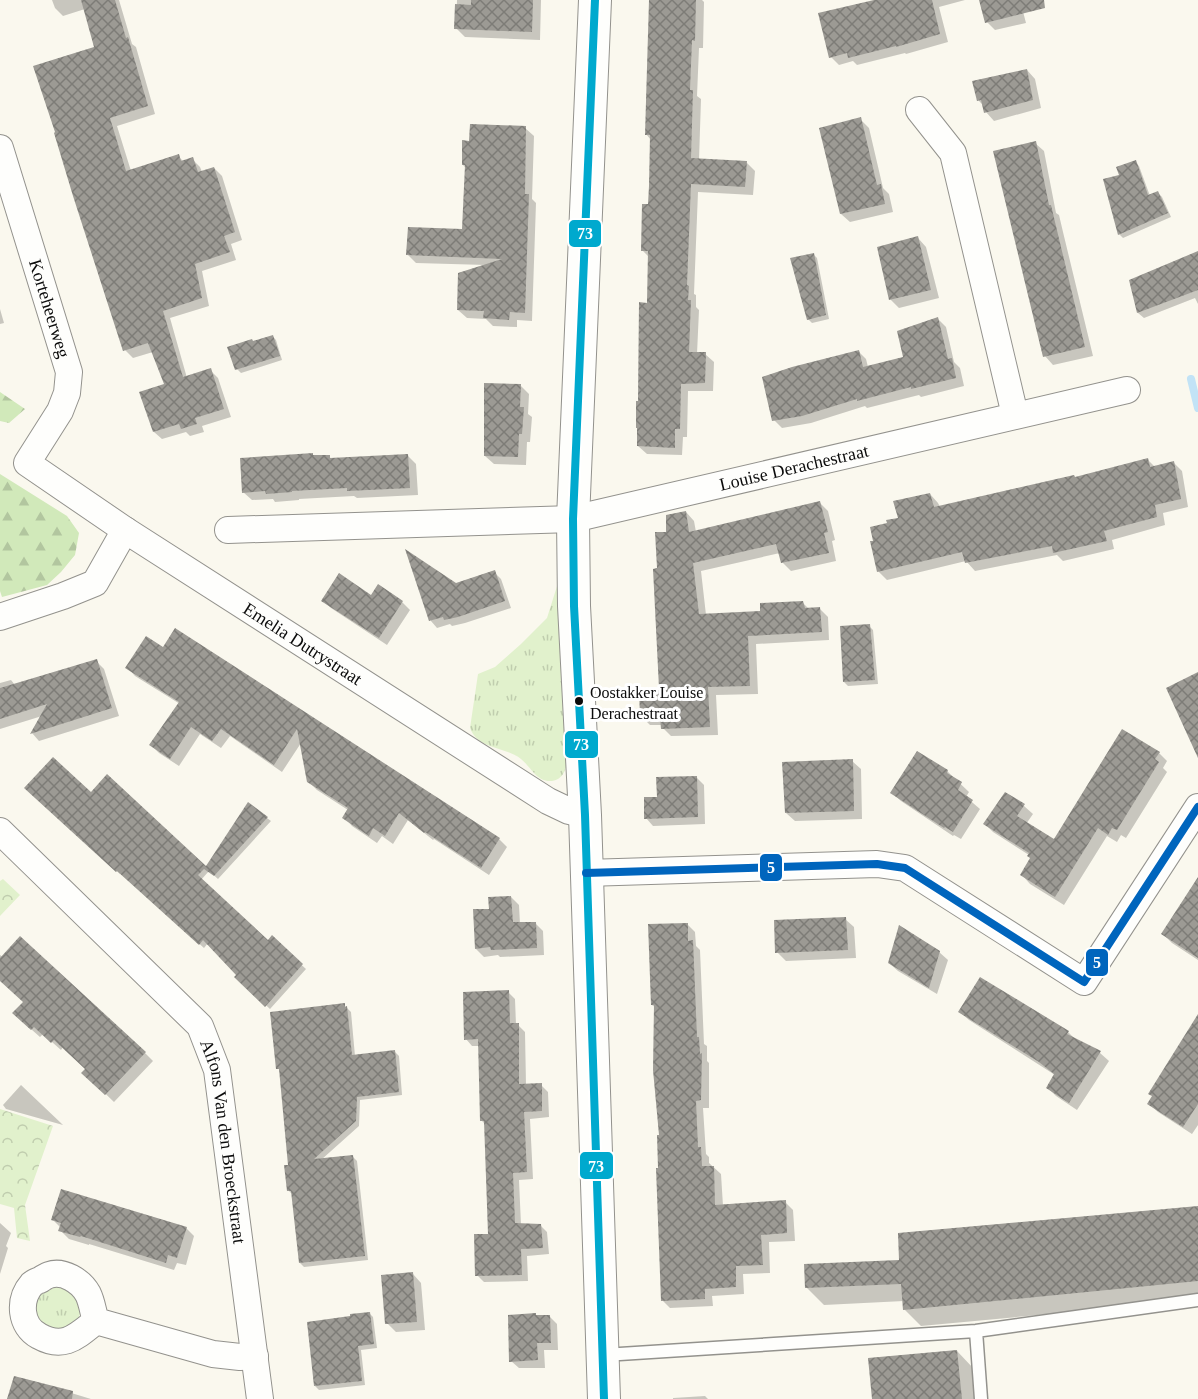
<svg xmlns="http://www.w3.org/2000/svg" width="1198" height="1399" font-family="'Times New Roman',serif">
	<defs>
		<pattern id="grass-tufts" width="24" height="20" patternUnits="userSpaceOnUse" patternTransform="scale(1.5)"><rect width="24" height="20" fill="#e1f1cc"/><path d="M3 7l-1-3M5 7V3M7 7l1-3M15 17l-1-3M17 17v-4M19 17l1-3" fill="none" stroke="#c0cdae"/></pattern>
		<pattern id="forest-firs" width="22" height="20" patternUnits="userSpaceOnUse" patternTransform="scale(1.5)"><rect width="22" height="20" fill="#d1e9ba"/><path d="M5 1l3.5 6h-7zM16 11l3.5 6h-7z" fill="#b2c69f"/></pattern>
		<pattern id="park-crowns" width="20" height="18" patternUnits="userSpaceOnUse" patternTransform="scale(1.5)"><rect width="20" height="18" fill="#e1f1cc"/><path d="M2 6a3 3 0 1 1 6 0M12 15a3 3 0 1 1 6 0" fill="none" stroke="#c0cdae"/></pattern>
		<pattern id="building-cross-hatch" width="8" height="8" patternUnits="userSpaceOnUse" patternTransform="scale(1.5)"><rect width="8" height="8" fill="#9c9a94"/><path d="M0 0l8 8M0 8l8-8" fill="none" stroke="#7d7c77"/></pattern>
	</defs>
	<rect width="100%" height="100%" fill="#faf8ee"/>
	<path fill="url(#grass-tufts)" d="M558,583l10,179c-3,9 -6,19 -18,19 -14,0 -19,-14 -29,-22 -16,-13 -43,-9 -51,-31l8,-54 17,-7 26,-23 26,-26z
		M53,1284l17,5c3,5 9,11 10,17 3,20 -16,23 -30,25l-14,-11c-3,-23 -3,-25 17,-36z"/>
	<path fill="url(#forest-firs)" d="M0,392l25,17 -16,14 -9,-2z
		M0,474l67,42 12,17 -4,22 -14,17 -14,13 -45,12 -2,-6z"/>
	<path fill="url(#park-crowns)" d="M3,879l17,16 -20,21v-35z
		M0,1109l53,17 -28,79 5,36 -13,-3 -3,-30 -14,-4z"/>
	<path fill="#0003" d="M52,0h67l13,44 4,3 19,67 -38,12 14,45 47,-15 6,6 8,-3 8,8 2,5 12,-4 8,8 20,64 -11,4 5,16 -34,11 7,35 -39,12 17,60 23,-8 8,8 13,39 -29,9 2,6 -14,4 -4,-4 -24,7 -8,-7 12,-47 -13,-33 -20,6 -8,-8 -29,-302 -11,-39 -22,7 -8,-8z
		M457,0h84l-1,40 -75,-3 -9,-9z
		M650,0h52l2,2 -1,46h-4l-2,48 4,3 -2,61 48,3 8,8 -2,24 -55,-3 -4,102 2,1v12l3,3 -2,44h8l9,8 -1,29h-25l-1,46h-4l-1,18 -35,-1 -9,-8 2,-44 8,-98 1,-47 -6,-6 6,-45 2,-66 -5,-6z
		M881,0h84l-26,7 9,35 -42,12 -1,-1 -48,12 -4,-4 -14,4 -8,-8z
		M980,0h40l6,23 -31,7 -8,-8z
		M1027,70l8,9 6,29 -47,13 -8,-9 -2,-6 -5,-5 -5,-19z
		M860,119l9,9 14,60 6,6 4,18 -43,10 -9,-8z
		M525,128l9,8 -2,63 4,4 -4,118 -15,-1v7l-24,-1 -7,-7 -19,-1 -9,-8 28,-45 -70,-2 -8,-8 56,-25 2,-62 -3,-3 7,-23z
		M1035,143l9,8 12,62 3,2 4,17 30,124 -40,9 -8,-9z
		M1135,162l4,4 11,30 8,-3 4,4 9,20 -48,21 -4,-4 2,-58z
		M918,238l8,9 13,51 -40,10 -9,-9z
		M1198,253v51l-3,-6 -51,20 -6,-5 -7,-32z
		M813,254l4,4 12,61 -17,4 -4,-4z
		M0,309l4,14 -4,1z
		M938,319l8,8 8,35 6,6 4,18 -43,11 -2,-2 -52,13 -2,-2 -54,17 -29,5 -8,-8 84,-69 8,8 2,8 37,-9z
		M272,336l4,4 6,20 -41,13 -4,-4 17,-27z
		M520,385l9,9 -1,20 4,3 -2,25h-3l-1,23 -32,-1 -9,-8z
		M314,456h15l3,4 76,-4 8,8 2,31 -61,3 -3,-2 -55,3v1l-24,2 -2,-3 -21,1 -9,-8z
		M1147,459l8,8 18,-5 9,9 6,36 -25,6 2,12 -53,15 2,9 -51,12 -6,-6 -82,16 -9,-10 -79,19 -9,-9 22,-52 30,-25 8,9 2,4 135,-28z
		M820,503l8,8 7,29 -3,1 4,20 -45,10 -8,-8 -3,-10 -79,18 5,44 55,-3 41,-10 7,7h11l8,8 1,23 -73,4 2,50 -42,1 2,40 -47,1 -8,-8 -1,-3h-12l-8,-8 19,-28 -2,-119 9,-37 18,-21 8,9 2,11z
		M408,552l48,33 38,-13 7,7 10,29 -46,15 -13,3 -2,-2 -13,4 -6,-7z
		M379,586l23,16 8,8 -23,35 -56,-37 -8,-7 49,-4z
		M869,626l4,4 5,54 -30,2 -4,-4z
		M146,638l353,201 8,8 -18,28 -55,-36 -1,1 -25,-20 -15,24 -11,-8 -5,7 -25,-17 -8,-9 4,-7 -31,-20 -9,-9 -7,-38 -19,29 -52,-36 -9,12 -21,-14 -21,32 -20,-13 -8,-8 29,-41 -45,-28 -8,-9z
		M96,661l8,8 15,47 -80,25 -7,-8 10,-17 -42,13v-46l11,-3 4,5z
		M1159,753l8,8 -4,7 4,4 -41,66 -5,-3 -4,7 -10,-6 -43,69 -34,-21 -8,-9 9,-17 -2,-3 -36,-23 -8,-8 20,-30 19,12 9,8 -7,10 28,17z
		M852,761l9,8 1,50 -67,2 -9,-8z
		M947,771l22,21 -3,5 14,12 -19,30 -7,-4 -1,1 -52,-35 -9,-8z
		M696,777l8,8 1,39 -52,2 -7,-8 12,-20z
		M26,788l65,6 115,74 61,-50 4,3 -53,58 -9,-8 -8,9 67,62 4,-4 34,31 -36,40 -34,-32 2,-2 -30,-32 -4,5 -83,-75 -1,1z
		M1198,879v81l-26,-17 -9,-9z
		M511,897l8,8 1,19 15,-1 8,8 1,24 -44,2 -2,-2 -14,2 -8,-8 14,-39z
		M845,919l9,8 2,31 -70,3 -9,-9z
		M687,924l8,8 1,14 4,4 4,94 3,2v15l2,2v45h-6l3,46 3,3v6l12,11 2,32 62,-4 8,8 2,31 -26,1 1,31 -27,1 1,20 -32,2 1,10 -43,2 -8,-8 -1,-163 -5,-129 -4,-3z
		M939,952l9,8 -11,34 -39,-23 -9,-8z
		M0,955l145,98 8,8 -39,41 -30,-29 3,-4 -24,-22 -2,3 -18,-16 -3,3 -17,-15 2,-20 -25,-22z
		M981,979l87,53 8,8 24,13 9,8 -32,49 -21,-14 -8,-8 7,-13 -86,-55 -9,-8z
		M508,992l7,7 1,26h2l7,7 1,53h15l7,7 1,25 -19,2 3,60 -14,1 2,45h19l7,7 2,22 -22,2 1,25 -44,1 -7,-7 12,-40 -4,-111 -4,-4 -2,-74h-7l-6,-7z
		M344,1005l7,7 4,44 40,-4 4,4 3,39 -42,5 -1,26 -38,34 32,-3 4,4 11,99 -64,7 -4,-4 -7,-68 -4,-4v-25l-9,-95 -2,-3z
		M1198,1017v108l-6,9 -34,-22 -9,-8z
		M21,1085l41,39 1,1 -57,-16 -3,-4z
		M1198,1208v92l-277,26 -17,-17v-8l-80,4 -17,-17 94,-26z
		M53,1220l133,8 8,8 -8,29 -9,-2 -3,7 -85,-26v1l-20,-6 -9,-9 1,-2z
		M0,1223l11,10 -5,13 2,2 -8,26z
		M413,1274l8,9 4,47 -29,2 -9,-9z
		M369,1313l4,4 4,31 -16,2 4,35 -46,5 -4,-4z
		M549,1316l8,8 1,26h-14l1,18h-26l-8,-7 27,-44z
		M957,1351l17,18 3,30h-104z
		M22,1378l69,21h-83z
		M705,1396l3,3h-35v-1z"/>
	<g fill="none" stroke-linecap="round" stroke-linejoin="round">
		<path stroke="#c2e3f6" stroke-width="8" d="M1191,379l7,29"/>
	</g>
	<path fill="url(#building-cross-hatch)" d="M81,0h34l11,38 2,-1 20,69 -38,12 16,53 53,-17 2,7 12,-4 5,15 16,-5 21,65 -11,4 6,16 -35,12 7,34 -39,13 20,66 28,-9 13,41 -29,9 2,6 -16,5 -2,-5 -26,8 -14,-40 25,-8 -16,-41 -25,8 -50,-155 -19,-63 1,-1 -22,-66 61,-19z
		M471,0h62l-1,32 -78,-3 1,-25 16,1z
		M649,0h47l-1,41 -3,-1 -2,50h3l-2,68 56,3 -2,26 -54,-3 -4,101 2,1 -1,14h3l-2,52h17l-1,31 -24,1 -1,45h-5v19l-38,-2v-18h-1v-27h2l1,-99 8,1 1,-52h-7l1,-47h6l1,-18 1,-51h-5z
		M874,0h58l8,34 -44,13v-1l-48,12 -1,-5 -18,5 -11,-45z
		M979,0h65l1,8 -60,15z
		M1027,69l6,31 -49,13 -3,-13 -4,1 -5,-20z
		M861,117l16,68 4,-1 4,20 -45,10 -21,-86z
		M470,124l56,2 -1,68h4l-4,119 -15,-1 -1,8 -26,-2 1,-7 -27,-1 1,-37 44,-14 -96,-4 2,-28 54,2 3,-64h-3v-25l7,1z
		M1036,141l13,64h2l4,17 30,125 -42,10 -50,-206z
		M1136,160l12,35 10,-4 10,22 -50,22 -15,-56 16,-4 -3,-8z
		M918,236l13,54 -42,10 -12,-53z
		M1198,251v39l-61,23 -8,-33z
		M814,253l12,62 -19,5 -17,-62z
		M938,317l10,42 4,-1 4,20 -45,11v-2l-54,14v-2l-55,17 -30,5 -10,-44 30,-10 67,-17 4,17 40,-10 -6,-26z
		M273,335l7,21 -45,14 -8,-23 25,-8 1,2z
		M484,383l37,1 -1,23h4l-2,27h-3l-1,23 -34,-1z
		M313,453v2h17v3l78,-4 2,34 -63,3v-3l-55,3v1l-26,2 -1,-3 -23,2 -2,-35z
		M1148,458l2,9 24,-6 7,38 -26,6 2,12 -53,14 3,10 -54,12 -1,-7 -87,17 -3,-11 -85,20 -7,-31h3l-3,-14 17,-4 -1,-3 12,-2 -5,-17 37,-8 4,14 140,-32 1,2z
		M820,501l8,31 -4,1 5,20 -48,10 -5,-19 -83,19 6,51 61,-3v-8l43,-2 2,7 15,-1 2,25 -74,4 2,50 -42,1 2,40 -49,2 -1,-12 -20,1 -1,-29 20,-1 -6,-119 4,-1 -2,-36h11v-17l20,-4 3,21z
		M405,549l51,34 39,-13 10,31 -47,16 -14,3 -1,-3 -14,4z
		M339,573l32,22 7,-11 25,17 -24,37 -58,-37z
		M870,624l5,56 -32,2 -3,-56z
		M175,628l325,210 -19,30 -56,-36 -1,1 -25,-20 -14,23 -12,-8 -4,8 -27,-18 6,-10 -41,-26 -10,-53 -23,36 -53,-36 -9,12 -21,-14 -21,32 -21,-14 30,-43 -54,-34 21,-32 17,11z
		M97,659l15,49 -82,26 17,-30 -47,15v-31z
		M1198,672v86l-32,-70z
		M1122,729l38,23 -5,7 4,3 -42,68 -5,-2 -4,7 -10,-7 -43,69 -35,-22 10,-17 -3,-2 2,-3 -46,-29 22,-32 20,12 -8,12 37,23z
		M917,751l31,19 -1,3 15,9 -4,8 15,10 -20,32 -8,-5 -1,1 -54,-35z
		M53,757l38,35 16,-18 99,92 42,-64 20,15 -54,59 -10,-7 -6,6 70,65 4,-5 31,29 -38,43 -31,-30 2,-2 -33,-35 -4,5 -82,-74 -1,1 -92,-84z
		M853,759l1,52 -69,2 -3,-51z
		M697,776l1,41 -54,2v-22h13l-1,-20z
		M1198,877v81l-37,-24z
		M511,896l2,26h23l1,26 -46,2 -1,-3 -15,2 -2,-40h16l-1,-12z
		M846,917l2,33 -73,3 -1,-33z
		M688,923v18l5,-1 4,97h2l1,17 2,-1 -1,47 -5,1 2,46h3l1,19h12l1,39 71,-5 1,33 -26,2 2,30 -27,1v21l-31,2v10l-44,2 -5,-133h2l-1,-33h2l-6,-65 1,-65h-3l-3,-81z
		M899,925l41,26 -11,37 -41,-25z
		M20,936l126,116 -41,43 -24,-22 4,-4 -31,-29 -3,3 -17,-16 -3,3 -19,-17 11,-11 -23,-21v-23z
		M980,977l89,54 -2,3 34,17 -32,52 -23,-15 8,-14 -15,-12 -81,-50z
		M509,990l1,33h9v61l23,-1v28l-18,1 3,60 -14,1 2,50 26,1 2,24 -22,1 1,26 -47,1 -1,-42h14l-4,-113h-4l-2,-82 -14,1 -1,-48z
		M345,1003v4l2,-1 5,49 43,-5 4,42 -42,5 -1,24 -42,38 39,-4 12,101 -66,7 -8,-72h-4l-3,-26h4l-9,-96h-3l-6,-57z
		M1198,1014v90l-15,23 -36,-23 5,-8 -4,-2z
		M61,1189l126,38 -10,31 -9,-3 -2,8 -85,-27 -1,1 -22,-6 3,-8 -10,-3z
		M1198,1206v75l-295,29 -2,-26 -96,4 -1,-24 95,-4 -1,-27z
		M413,1272l4,50 -32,2 -4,-49z
		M370,1312l4,32 -16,2 4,35 -48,5 -7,-64 43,-6v-2z
		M536,1313v2h14l1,28h-14l1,17 -29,2 -1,-47z
		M957,1350l5,49h-90l-4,-41z
		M14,1376l59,15 -1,8h-65z"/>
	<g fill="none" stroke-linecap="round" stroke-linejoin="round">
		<g stroke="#93928d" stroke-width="15">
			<path id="service" d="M976,1331l5,68
				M604,1355l372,-24 222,-31"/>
		</g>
		<g stroke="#93928d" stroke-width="28">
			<g id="minor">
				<path d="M919,110l34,43 62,262"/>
				<path id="s1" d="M0,148l69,224 -2,21 -7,18 -33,52 98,67 423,271 21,10 16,4"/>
				<path id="s2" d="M228,530l345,-11 554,-129"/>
				<path d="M0,617l63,-21 32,-13 30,-53"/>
				<path id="s3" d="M0,831l200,195 17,44 43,329"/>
				<path d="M586,873l291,-9 28,4 179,114 114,-175"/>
				<path d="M96,1321c-19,15 -32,29 -57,15 -19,-10 -21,-36 -7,-52 1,-1 7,-4 8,-4 3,-2 6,-4 9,-5 14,-5 32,6 39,19 4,8 5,18 8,27l117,33 27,3 15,-1"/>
			</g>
		</g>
		<g stroke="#93928d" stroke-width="34">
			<path id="tertiary" d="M595,0l-22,519 1,87 11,209 19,584"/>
		</g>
		<use href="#service" stroke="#fefefc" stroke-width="12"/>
		<use href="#minor" stroke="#fefefc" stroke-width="26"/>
		<use href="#tertiary" stroke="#fefefc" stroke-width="32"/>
		<g stroke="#fff" stroke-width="12">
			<path id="bus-1" d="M595,0l-22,519 1,87 11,209 19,584"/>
		</g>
		<g stroke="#fff" stroke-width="12">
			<path id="bus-2" d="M586,873l291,-9 28,4 179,114 114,-175"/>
		</g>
		<use href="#bus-1" stroke="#00a9ce" stroke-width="8"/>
		<use href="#bus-2" stroke="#0065bd" stroke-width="8"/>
	</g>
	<circle fill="#0b0b0b" stroke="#fff" stroke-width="2" cx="579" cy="701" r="5"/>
	<g text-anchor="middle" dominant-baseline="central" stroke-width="6" stroke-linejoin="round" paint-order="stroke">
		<g font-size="16" fill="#0b0b0b" stroke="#fff" text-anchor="start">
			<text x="590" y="692">Oostakker Louise<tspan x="590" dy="21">Derachestraat</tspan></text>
		</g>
		<g font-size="18" fill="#0b0b0b" stroke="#fff">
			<text stroke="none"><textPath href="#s1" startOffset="168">Korteheerweg</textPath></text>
			<text stroke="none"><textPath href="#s2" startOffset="572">Louise Derachestraat</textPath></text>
			<text stroke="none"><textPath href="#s1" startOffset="666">Emelia Dutrystraat</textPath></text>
			<text stroke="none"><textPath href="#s3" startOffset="398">Alfons Van den Broeckstraat</textPath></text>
		</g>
	</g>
	<g stroke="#fff" stroke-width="2">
		<rect x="568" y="219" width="34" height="29" rx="6" fill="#00a9ce"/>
		<rect x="564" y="730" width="35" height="29" rx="6" fill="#00a9ce"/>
		<rect x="759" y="853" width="24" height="29" rx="6" fill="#0065bd"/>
		<rect x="1085" y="948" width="24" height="29" rx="6" fill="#0065bd"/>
		<rect x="579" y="1151" width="35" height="29" rx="6" fill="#00a9ce"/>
	</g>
	<g font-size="16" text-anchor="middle" font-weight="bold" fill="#fff">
		<text x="585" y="239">73</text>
		<text x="581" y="750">73</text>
		<text x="771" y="873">5</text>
		<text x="1097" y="968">5</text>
		<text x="596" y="1172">73</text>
	</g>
</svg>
